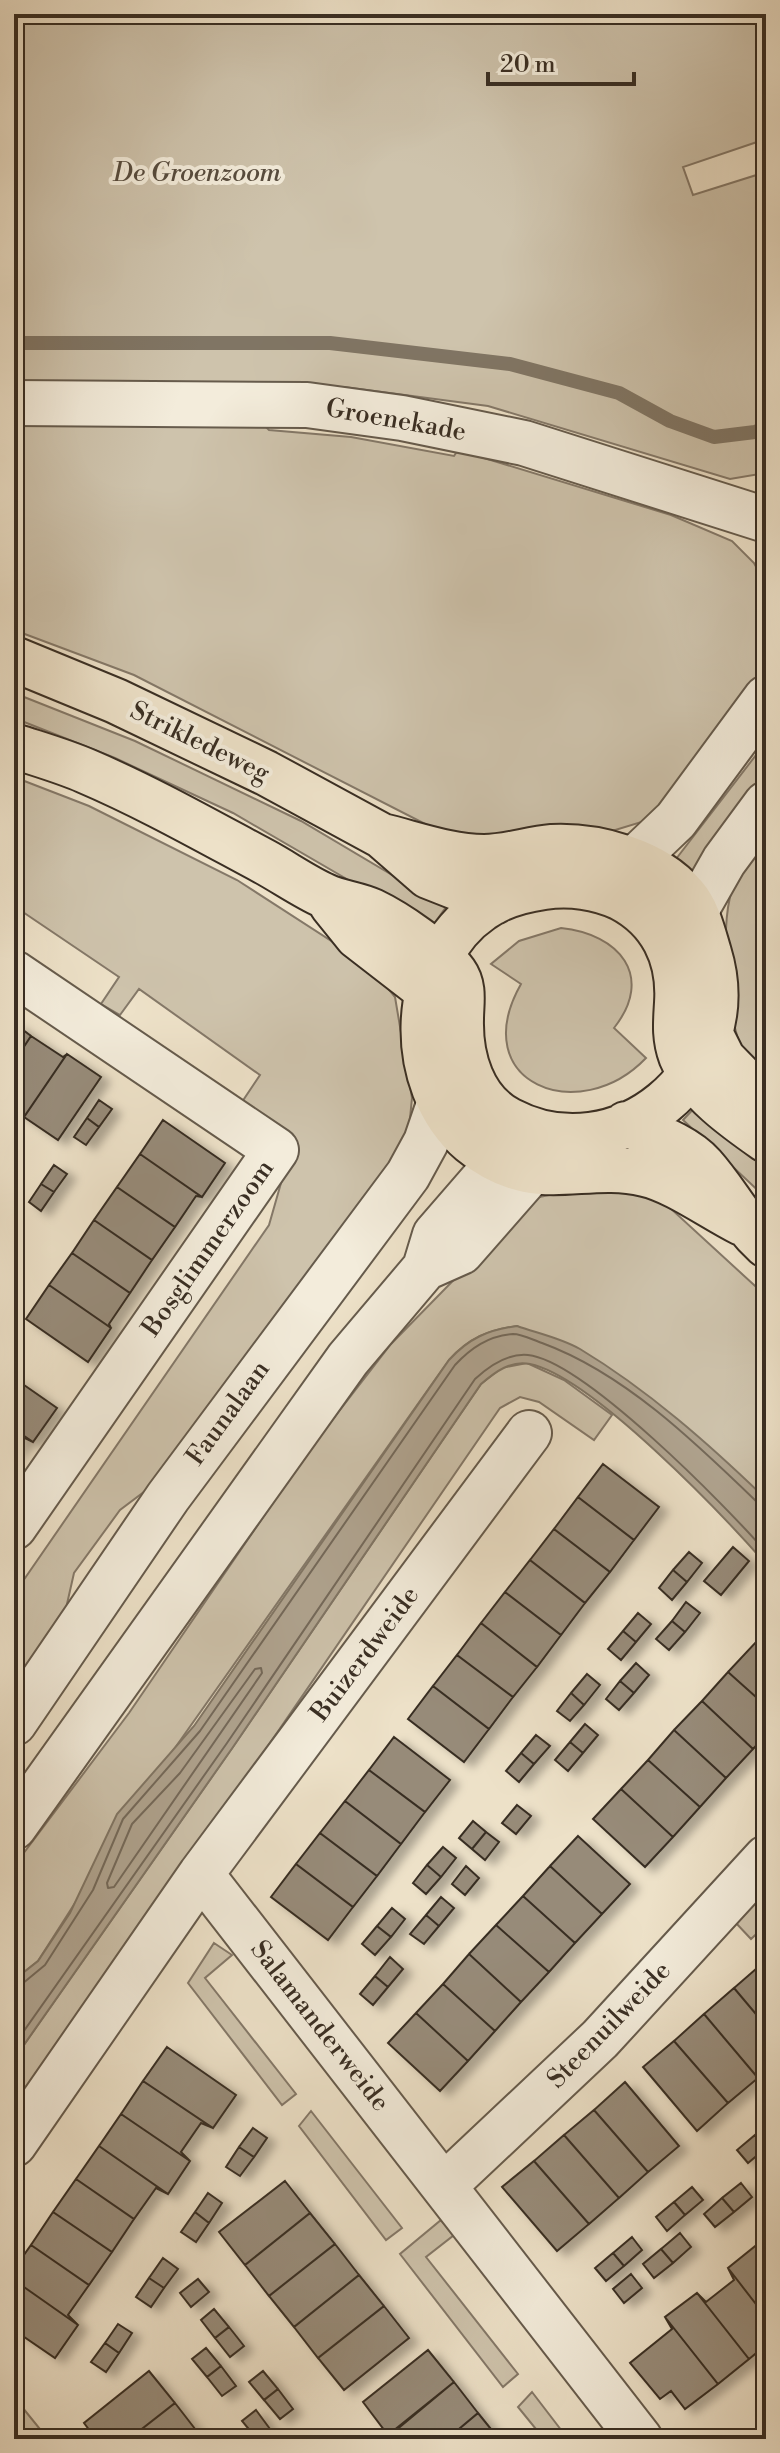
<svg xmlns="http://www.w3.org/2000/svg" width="780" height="2453" font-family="'Libre Bodoni',serif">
	<defs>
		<filter id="shadow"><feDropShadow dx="9" dy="5" stdDeviation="4" flood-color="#0004"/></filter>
	</defs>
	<rect width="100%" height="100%" fill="#ede1c8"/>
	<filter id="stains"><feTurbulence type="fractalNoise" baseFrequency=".0025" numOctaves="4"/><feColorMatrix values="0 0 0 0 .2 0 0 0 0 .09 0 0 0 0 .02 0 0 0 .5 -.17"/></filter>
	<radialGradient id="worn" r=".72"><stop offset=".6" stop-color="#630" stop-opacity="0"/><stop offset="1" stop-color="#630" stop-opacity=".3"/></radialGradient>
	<path fill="#cec3ac" stroke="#847868" stroke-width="2" d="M14,14h749l3,125 -83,28 10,28 73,-23v301l-36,6 -242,-73 -144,-19 -330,-2z
		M14,421h246l9,9 82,7 103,19 4,-6 213,65 61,26 22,22 12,22v82l-108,150 -46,14 -127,8 -54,-12 -297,-152 -120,-45z
		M14,693l121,48 166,80 145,86 -15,21 -198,-115 -118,-55 -101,-40z
		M766,742v33l-73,99 -17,-15z
		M14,777l75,29 148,74 133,86 25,31 17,101 -3,30 -13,31 -223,311 -53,40 -46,63 -12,53 -48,72v-104l255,-369 20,-70 -47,-53 18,-27 -121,-86 -19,26 -19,-11 18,-27 -105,-71z
		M766,840v244c-7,-9 -17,-19 -22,-29 -17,-37 -23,-119 -14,-158 6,-22 22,-39 36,-57z
		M561,928c58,6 94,48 53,100l32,30c-67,70 -181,25 -125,-74l-30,-20 28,-23z
		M699,1103l67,63v32l-83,-78z
		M637,1192l31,14 98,90v203l-115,-100 -134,-73c-29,4 -48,12 -68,34l-284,402 -127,199 -24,19v-114l115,-153 180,-263 82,-106 143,-146 26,-5z
		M527,1363l37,17 48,35 -18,25 -55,-38 -19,-5 -20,11 -486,708v-57l219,-312 248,-363 20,-16z
		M766,1889v36l-15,14 -16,-17z
		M214,1943l18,12 -27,23 91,116 -14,11 -94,-122z
		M311,2111l91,117 -16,12 -87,-114z
		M441,2220l13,15 -28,22 92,117 -15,13 -103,-133z
		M532,2392l36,47h-24l-26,-32z
		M14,2397l34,42h-28l-6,-7z"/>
	<path fill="#b0a490" stroke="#807564" stroke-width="2" d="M517,1326c20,7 44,12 63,23 68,41 129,95 186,150v65c-43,-49 -174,-187 -236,-200 -19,-4 -35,8 -49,20l-248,363 -219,312v-79l24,-19 32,-48 47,-99 77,-88 255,-366c20,-22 39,-30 68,-34z"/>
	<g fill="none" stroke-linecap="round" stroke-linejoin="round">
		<path stroke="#74695a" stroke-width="2" d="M261,1668l1,5 -148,214 -6,1 -1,-5 25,-59 48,-51 75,-104z
			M14,1986l8,-2 23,-19 48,-75 30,-71 77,-88 255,-366c16,-17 33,-29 58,-31 9,0 20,6 29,9 82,30 153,99 215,159l9,2
			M14,2045l213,-302 248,-364c14,-13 32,-26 53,-24 56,6 199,152 238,197"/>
		<path stroke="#807564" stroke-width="14" d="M14,343h316l180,21 109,29 51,28 44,16 41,-5 11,-5"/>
	</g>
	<path fill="#978b79" stroke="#392e23" stroke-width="2" filter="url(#shadow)" d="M14,1023l17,13 -17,26z
		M31,1036l32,21 4,-3 -43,63 -10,-7v-48z
		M67,1054l34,23 -43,63 -34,-23z
		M99,1100l13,9 -13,18 -12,-9z
		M87,1118l12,9 -13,18 -12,-8z
		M163,1120l62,43 -23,34 -62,-43z
		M140,1154l62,43 -6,-1 -21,31 -58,-40z
		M54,1165l13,9 -13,18 -13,-8z
		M41,1184l13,8 -13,19 -12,-9z
		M117,1187l58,40 -23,33 -58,-40z
		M94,1220l58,40 -22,33 -58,-40z
		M72,1253l58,40 -21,31 2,4 -62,-43z
		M49,1285l62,43 -23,34 -62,-43z
		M14,1378l43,30 -24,34 -19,-13z
		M14,1429l19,13 -8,-4 -11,17z
		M603,1464l56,43 -25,33 -56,-43z
		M578,1497l56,43 -24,32 -56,-43z
		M554,1529l56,43 -25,31 -55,-43z
		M733,1547l16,14 -28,34 -17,-14z
		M689,1552l13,11 -15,19 -14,-12z
		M530,1560l55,43 -24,32 -56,-43z
		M673,1570l14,12 -15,18 -13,-12z
		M505,1592l56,43 -24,32 -56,-44z
		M686,1602l14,11 -15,19 -13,-11z
		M638,1613l13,11 -15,18 -13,-11z
		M672,1621l13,11 -16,18 -13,-11z
		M481,1623l56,44 -24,30 -56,-42z
		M623,1631l13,11 -15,18 -13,-11z
		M756,1642l10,8v56l-38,-34z
		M457,1655l56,42 -24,32 -56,-43z
		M636,1663l13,12 -15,18 -14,-12z
		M728,1672l38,34v29l-13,14 -51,-48z
		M587,1674l13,11 -16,20 -13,-12z
		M620,1681l14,12 -15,17 -13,-11z
		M433,1686l56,43 -25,33 -56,-43z
		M571,1693l13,12 -14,16 -13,-10z
		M702,1701l51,48 -27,29 -52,-48z
		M585,1724l13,11 -15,18 -13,-11z
		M674,1730l52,48 -26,29 -52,-47z
		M536,1735l14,11 -16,18 -13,-11z
		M394,1737l56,43 -25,32 -56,-42z
		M570,1742l13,11 -15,18 -13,-11z
		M521,1753l13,11 -15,18 -13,-11z
		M648,1760l52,47 -27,30 -52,-48z
		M369,1770l56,42 -24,32 -56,-43z
		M621,1789l52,48 -28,30 -52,-48z
		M345,1801l56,43 -24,32 -57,-43z
		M517,1805l14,11 -15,18 -14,-11z
		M473,1821l13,11 -14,17 -13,-11z
		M486,1832l13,10 -14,18 -13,-11z
		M320,1833l57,43 -24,31 -57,-43z
		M578,1836l52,48 -28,30 -52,-48z
		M443,1847l13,11 -15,19 -14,-12z
		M296,1864l57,43 -25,33 -57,-43z
		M427,1865l14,12 -15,17 -13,-11z
		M466,1866l13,12 -14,17 -13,-11z
		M550,1866l52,48 -27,29 -52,-47z
		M523,1896l52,47 -26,29 -53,-47z
		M441,1897l13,11 -15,18 -13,-11z
		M392,1908l13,11 -14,18 -14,-11z
		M426,1915l13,11 -15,18 -14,-10z
		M496,1925l53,47 -28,30 -52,-48z
		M377,1926l14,11 -16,18 -13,-11z
		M469,1954l52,48 -26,29 -52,-47z
		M390,1957l13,12 -15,18 -13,-11z
		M764,1962l2,3v61l-32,-38z
		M375,1976l13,11 -15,18 -13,-11z
		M443,1984l52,47 -27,30 -52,-48z
		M734,1988l32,38v45l-8,7 -54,-64z
		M416,2013l52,48 -28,30 -52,-48z
		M704,2014l54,64 -30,25 -54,-62z
		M674,2041l54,62 -31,28 -54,-64z
		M167,2047l69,48 -23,33 -70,-47z
		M143,2081l70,47 -12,-5 -20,29 9,9 -69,-47z
		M625,2082l54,64 -31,26 -54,-62z
		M594,2110l54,62 -29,26 -55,-63z
		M121,2114l69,47 -22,33 -69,-48z
		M253,2128l14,10 -13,19 -15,-10z
		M564,2135l55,63 -30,26 -55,-63z
		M755,2135l11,13 -18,15 -11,-13z
		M99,2146l69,48 -12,-6 -22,31 -58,-40z
		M239,2147l15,10 -14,19 -14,-9z
		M534,2161l55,63 -32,27 -55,-64z
		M76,2179l58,40 -22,33 -59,-40z
		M285,2181l25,32 -65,52 -26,-33z
		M741,2183l11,14 -18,15 -12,-14z
		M692,2187l11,13 -18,15 -11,-13z
		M208,2193l14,10 -13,20 -14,-11z
		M722,2198l12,14 -19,15 -11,-13z
		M674,2202l11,13 -18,16 -11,-14z
		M53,2212l59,40 -23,33 -58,-40z
		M195,2212l14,11 -13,19 -15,-10z
		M310,2213l25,31 -66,52 -24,-31z
		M680,2233l11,14 -18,16 -12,-14z
		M632,2237l10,13 -18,16 -11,-13z
		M759,2243l7,10v64l-38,-49z
		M335,2244l24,31 -65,52 -25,-31z
		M31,2245l58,40 -21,30 10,10 -64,-45v-11z
		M661,2249l12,14 -19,15 -11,-14z
		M613,2253l11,13 -18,15 -11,-13z
		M163,2258l15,11 -14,19 -15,-10z
		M728,2268l38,49v28l-17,14 -52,-66 9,9 28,-22z
		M631,2274l11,14 -18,15 -11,-14z
		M359,2275l25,31 -66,52 -24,-31z
		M149,2278l15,10 -13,19 -15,-10z
		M198,2279l11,13 -18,15 -11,-14z
		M14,2280l64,45 -23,33 -41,-28z
		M697,2293l52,66 -31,25 -53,-67z
		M384,2306l25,32 -65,52 -26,-32z
		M214,2309l15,18 -14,11 -14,-18z
		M665,2317l53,67 -33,25 -14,-18 -11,8 -30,-36 42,-34z
		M118,2324l14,9 -13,20 -14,-10z
		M229,2327l15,19 -14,11 -15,-19z
		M105,2343l14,10 -13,19 -15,-10z
		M206,2348l15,18 -14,11 -15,-18z
		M428,2350l26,32 -66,53 -25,-33z
		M221,2366l15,20 -14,10 -15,-19z
		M149,2371l26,32 -46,36h-33l-12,-16z
		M263,2371l15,18 -14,11 -15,-18z
		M454,2382l24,31 -31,26h-39l-9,-11 -10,8z
		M278,2389l15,20 -13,10 -16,-19z
		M175,2403l24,31 -6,5h-64z
		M256,2410l14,19 -13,10 -15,-18z
		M478,2413l21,26h-52z"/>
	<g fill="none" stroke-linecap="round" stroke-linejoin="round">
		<g stroke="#665b4c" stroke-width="48">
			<path id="minor" d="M14,403l293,2 95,13 122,25 242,77
				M633,861l43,-41 90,-122
				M695,912l29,-51 42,-57
				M14,973l262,177 -262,377
				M425,1268l36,-16 71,-81
				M14,1723l154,-226 240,-322 18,-33 13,-38
				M14,1827l334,-468 77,-91 10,-33 65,-75
				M201,1874l439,565
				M14,2144l187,-270 328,-441
				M445,2185l155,-146 166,-181"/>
		</g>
		<g stroke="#392e23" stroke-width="48">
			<path id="major" d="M14,659l102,42 150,72 116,63 46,40 66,26
				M14,746c24,8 49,15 72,25 61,26 121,60 179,91 20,11 40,25 60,34 15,7 32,8 47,15 23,11 68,41 83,62 10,14 6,30 6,46 -1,38 11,82 48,101 108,57 237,-47 200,-167 -6,-20 -11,-42 -24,-57 -30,-36 -89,-51 -133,-49 -23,2 -45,10 -68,10 -34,0 -69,-13 -102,-21
				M332,905l25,31 71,55
				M712,1037l11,22 43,44
				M626,1124c26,11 58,21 77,42 24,27 35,53 63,79
				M742,1223c-30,-15 -66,-42 -97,-49 -64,-15 -111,21 -174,-32 -66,-57 -64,-182 11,-233 18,-13 41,-19 62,-22 25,-4 54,0 77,11 40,21 59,59 56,105 -1,18 -3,34 4,53 15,35 55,63 85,84"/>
		</g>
		<use href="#minor" stroke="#f3ecdb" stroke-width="44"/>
		<use href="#major" stroke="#ede1c8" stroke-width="44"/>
	</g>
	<g text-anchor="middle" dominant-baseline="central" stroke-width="8" stroke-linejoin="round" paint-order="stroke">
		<g font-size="26" font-style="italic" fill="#574c3e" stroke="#f3ecdb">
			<text x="197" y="173">De Groenzoom</text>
		</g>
		<g font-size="26" fill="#392e23" stroke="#f3ecdb">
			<text transform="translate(396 420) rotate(10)">Groenekade</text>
			<text transform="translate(200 742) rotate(26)">Strikledeweg</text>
			<text transform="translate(208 1248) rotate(-55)">Bosglimmerzoom</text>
			<text transform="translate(228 1413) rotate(-54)">Faunalaan</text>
			<text transform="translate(365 1654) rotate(-53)">Buizerdweide</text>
			<text transform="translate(609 2025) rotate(-46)">Steenuilweide</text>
			<text transform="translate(320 2026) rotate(52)">Salamanderweide</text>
		</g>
	</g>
	<rect width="780" height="2453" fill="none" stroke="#ede1c8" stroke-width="48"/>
	<rect x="16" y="16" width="748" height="2421" fill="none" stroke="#392e23" stroke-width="4"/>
	<rect x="24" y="24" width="732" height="2405" fill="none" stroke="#392e23" stroke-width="2"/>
	<path d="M488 72v12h146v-12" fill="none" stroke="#392e23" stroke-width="4"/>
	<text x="500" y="72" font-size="24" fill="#392e23" stroke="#f3ecdb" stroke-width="6" paint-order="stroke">20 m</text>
	<rect width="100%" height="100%" filter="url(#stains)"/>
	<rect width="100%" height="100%" fill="url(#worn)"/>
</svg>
